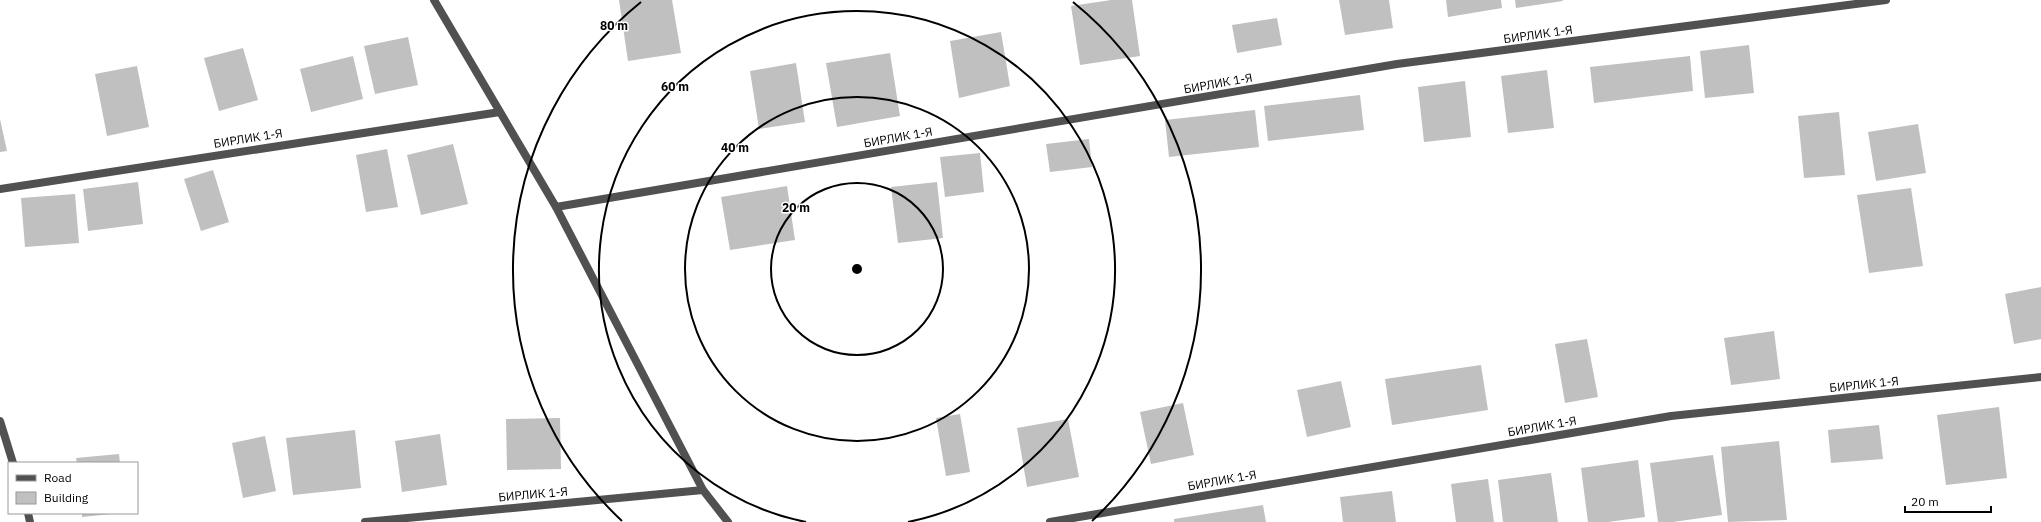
<svg xmlns="http://www.w3.org/2000/svg" width="2041" height="522" font-family="'IBM Plex Sans',sans-serif">
	<rect width="100%" height="100%" fill="#fff"/>
	<path fill="#c0c0c0" d="M619,0h53l9,53 -53,8z
		M1111,0h21l8,56 -60,9 -9,-59z
		M1339,0h50l4,28 -48,7z
		M1446,0h55l1,8 -54,9z
		M1515,0h47l1,1 -47,7z
		M1277,18l5,27 -45,8 -5,-28z
		M1001,32l9,54 -51,12 -9,-57z
		M408,37l10,48 -43,9 -11,-48z
		M1749,45l5,48 -49,5 -5,-47z
		M243,48l15,52 -39,11 -15,-53z
		M890,53l10,63 -63,11 -11,-64z
		M353,56l10,43 -52,13 -11,-43z
		M1690,56l3,35 -99,12 -4,-36z
		M796,63l9,59 -46,7 -9,-58z
		M137,66l12,61 -42,9 -12,-62z
		M1547,70l7,58 -46,5 -7,-57z
		M1465,81l6,56 -47,5 -6,-55z
		M1360,95l4,35 -96,11 -4,-35z
		M1255,110l4,37 -90,10 -4,-37z
		M1839,112l6,63 -41,3 -6,-62z
		M0,119l7,32 -7,1z
		M1918,124l8,49 -50,8 -8,-49z
		M1089,139l3,28 -42,5 -4,-28z
		M453,144l15,60 -47,11 -14,-60z
		M387,149l11,58 -32,5 -10,-57z
		M980,153l4,39 -39,5 -5,-40z
		M213,170l16,52 -28,9 -17,-52z
		M138,182l5,42 -55,7 -5,-42z
		M937,182l6,56 -45,5 -7,-56z
		M787,186l8,54 -65,10 -9,-53z
		M1911,188l12,78 -54,7 -12,-78z
		M75,194l4,49 -54,4 -4,-49z
		M2041,287v52l-27,5 -9,-50z
		M1774,331l6,48 -49,6 -7,-47z
		M1587,339l11,58 -33,6 -10,-59z
		M1481,365l7,45 -96,15 -7,-46z
		M1341,381l10,46 -44,10 -10,-47z
		M1183,403l11,52 -43,9 -11,-52z
		M1999,407l8,71 -61,7 -9,-70z
		M960,414l10,58 -24,4 -10,-58z
		M560,418l1,51 -54,1 -1,-51z
		M1068,419l11,58 -52,10 -10,-59z
		M1879,425l4,34 -52,4 -3,-33z
		M355,430l6,58 -68,7 -7,-57z
		M440,434l7,51 -45,7 -7,-51z
		M265,436l11,55 -33,7 -11,-55z
		M1779,441l8,79 -59,2 -7,-75z
		M119,454l1,9h-43l-1,-5z
		M1713,455l9,60 -49,7h-15l-8,-59z
		M1638,460l7,57 -37,5h-20l-7,-54z
		M1551,473l7,49h-55l-5,-42z
		M1488,479l6,43h-38l-5,-38z
		M1392,491l4,31h-53l-3,-25z
		M1263,505l3,17h-92v-3z
		M82,513h29v1l-29,3z"/>
	<g fill="none" stroke-linecap="round" stroke-linejoin="round">
		<path stroke="#515151" stroke-width="8" d="M434,0l122,207 147,283 25,32
			M0,189l500,-77
			M556,207l841,-143 489,-64
			M0,421l13,42
			M28,513l2,9
			M365,522l338,-32
			M1050,522l621,-106 370,-39"/>
	</g>
	<g fill="none" stroke="#000" stroke-width="2">
		<circle cx="857" cy="269" r="86"/>
		<circle cx="857" cy="269" r="172"/>
		<path d="M806 522A258 258 0 1 1 908 522"/>
		<path d="M622 521A344 344 0 0 1 641 2M1073 2A344 344 0 0 1 1092 521"/>
	</g>
	<g text-anchor="middle" dominant-baseline="central" stroke-width="3" stroke-linejoin="round" paint-order="stroke">
		<g font-size="12" fill="#000" stroke="#fff">
			<text transform="translate(1538 34) rotate(-8)">БИРЛИК 1-Я</text>
			<text transform="translate(1218 83) rotate(-10)">БИРЛИК 1-Я</text>
			<text transform="translate(898 137) rotate(-10)">БИРЛИК 1-Я</text>
			<text transform="translate(248 138) rotate(-9)">БИРЛИК 1-Я</text>
			<text transform="translate(1864 384) rotate(-6)">БИРЛИК 1-Я</text>
			<text transform="translate(1542 426) rotate(-10)">БИРЛИК 1-Я</text>
			<text transform="translate(1222 480) rotate(-10)">БИРЛИК 1-Я</text>
			<text transform="translate(533 494) rotate(-5)">БИРЛИК 1-Я</text>
		</g>
	</g>
	<circle cx="857" cy="269" r="6" fill="#000" stroke="#fff" stroke-width="2"/>
	<g font-size="12" text-anchor="middle" font-weight="bold" fill="#000" stroke="#fff" stroke-width="3" stroke-linejoin="round" paint-order="stroke">
		<text x="614" y="30">80 m</text>
		<text x="675" y="91">60 m</text>
		<text x="735" y="152">40 m</text>
		<text x="796" y="212">20 m</text>
	</g>
	<rect x="8" y="462" width="130" height="52" fill="#ffffff" stroke="#999999"/>
	<rect x="16" y="475" width="20" height="6" fill="#515151" stroke="#999999"/>
	<text x="44" y="482" font-size="12" fill="#000000">Road</text>
	<rect x="16" y="492" width="20" height="12" fill="#c0c0c0" stroke="#999999"/>
	<text x="44" y="502" font-size="12" fill="#000000">Building</text>
	<path d="M1905 506v6h86v-6" fill="none" stroke="#000000" stroke-width="2"/>
	<text x="1911" y="506" font-size="12" fill="#000000" stroke="#ffffff" stroke-width="3" paint-order="stroke">20 m</text>
</svg>
